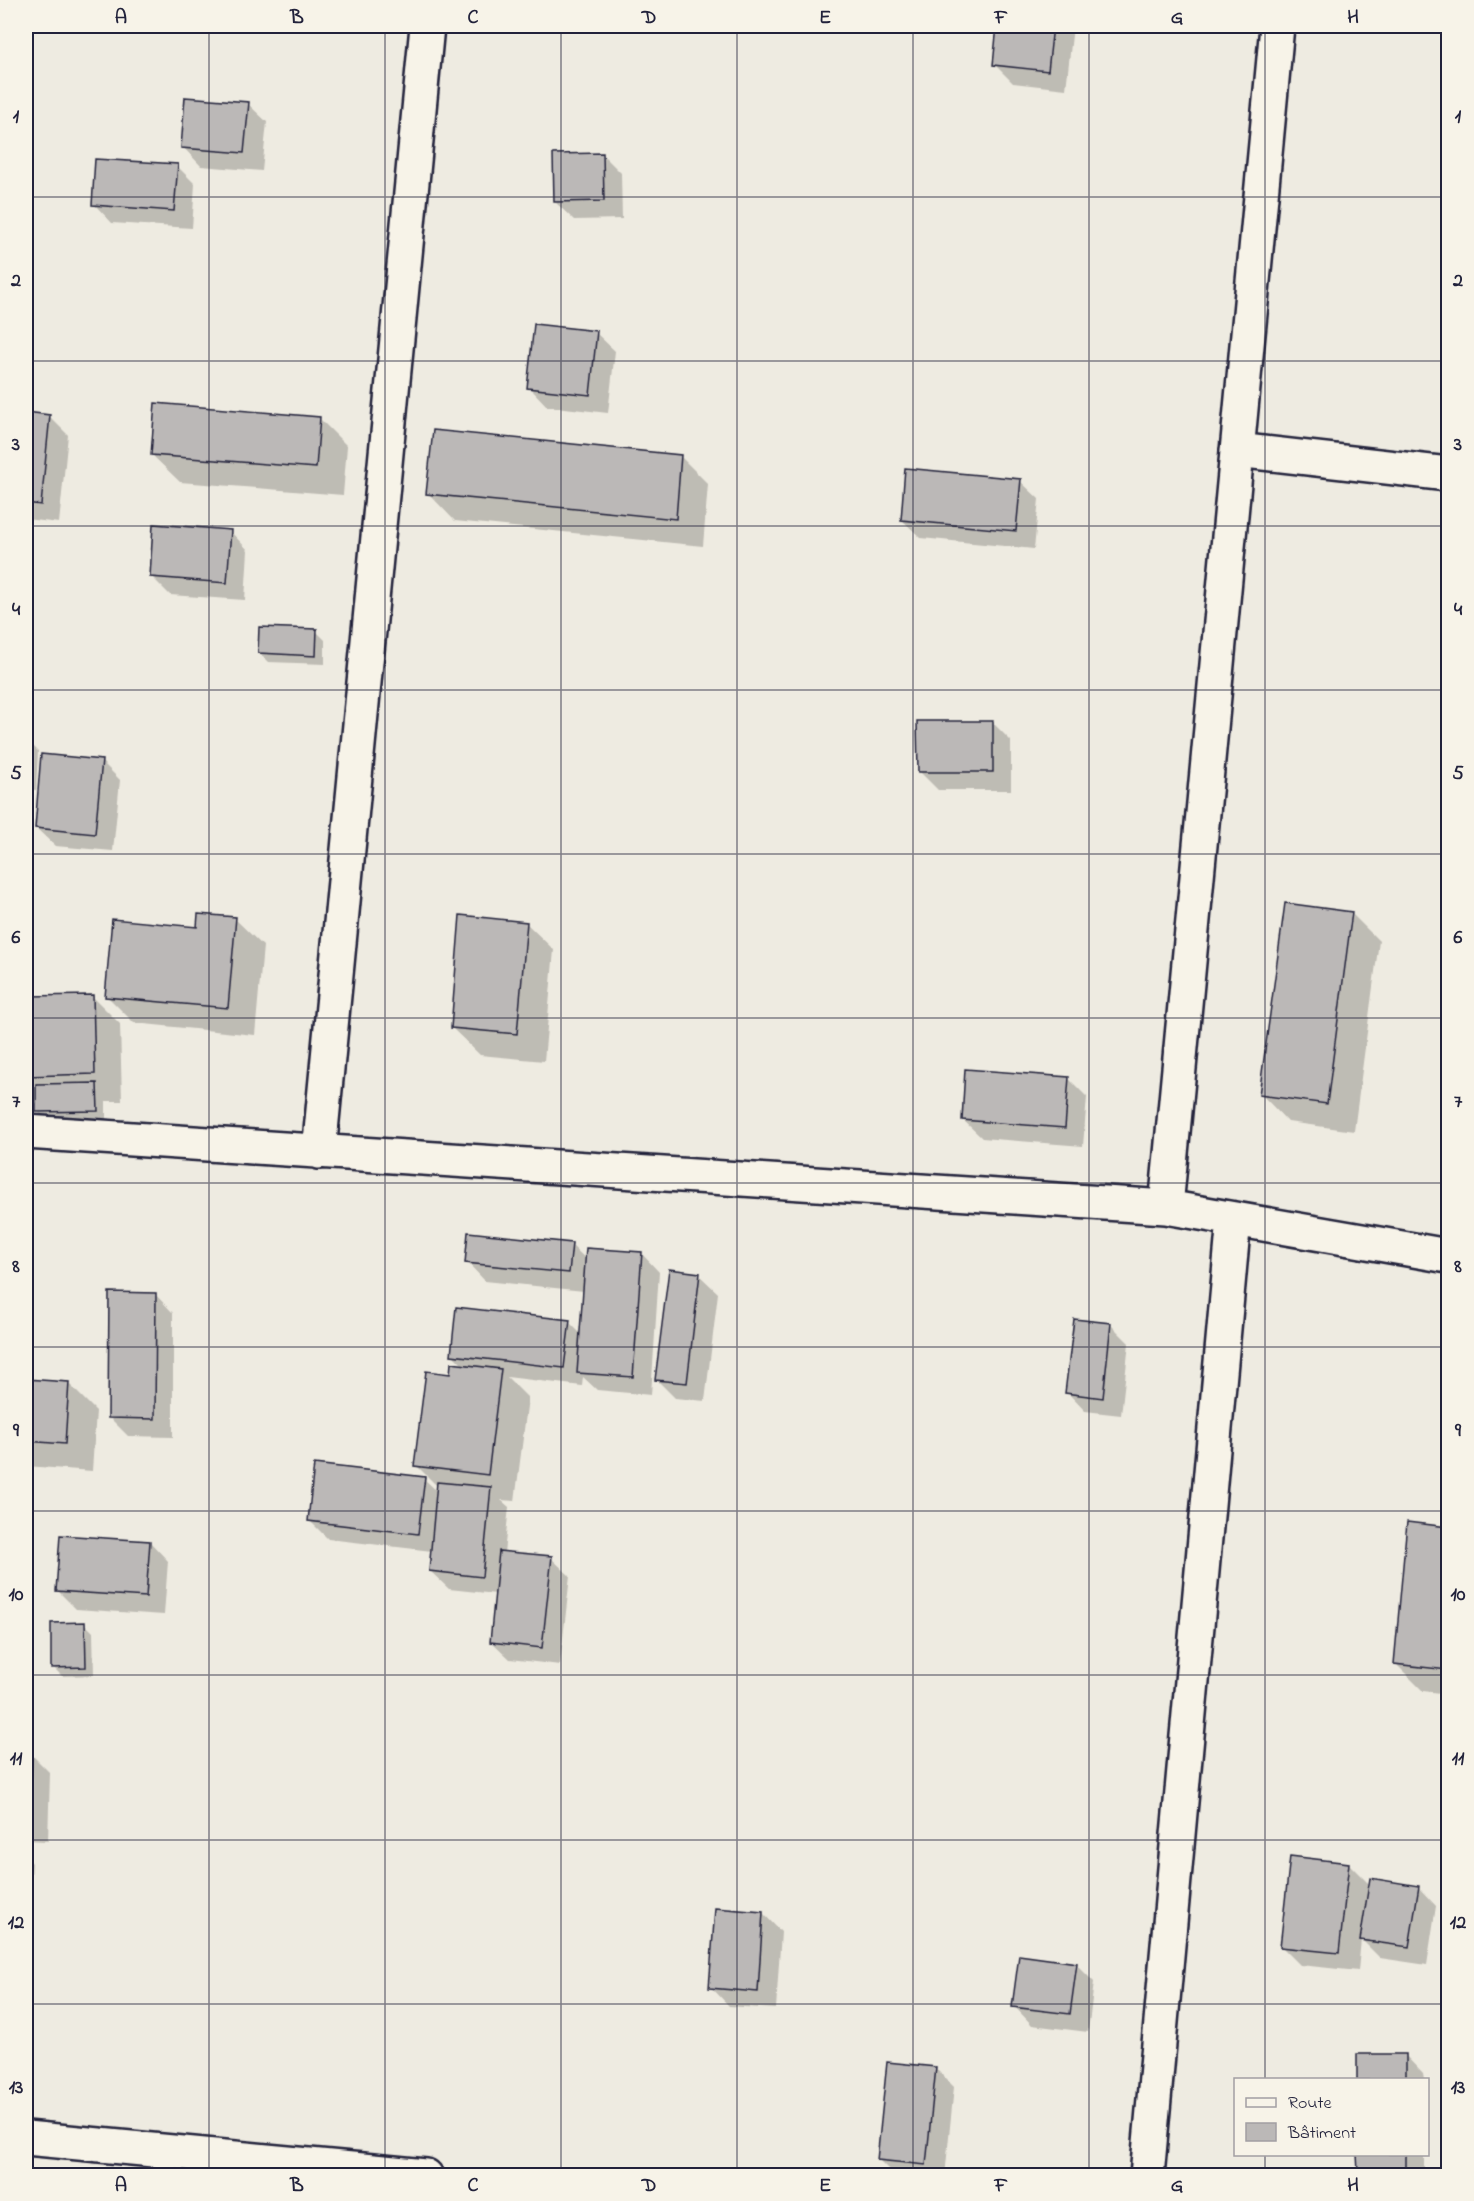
<svg xmlns="http://www.w3.org/2000/svg" width="1474" height="2201" font-family="'Indie Flower',sans-serif">
	<rect width="100%" height="100%" fill="#eeebe1"/>
	<filter id="ink" filterUnits="userSpaceOnUse"><feTurbulence type="fractalNoise" baseFrequency=".0167" numOctaves="2"/><feDisplacementMap in="SourceGraphic" scale="12" xChannelSelector="R" yChannelSelector="G"/><feConvolveMatrix kernelMatrix="1 2 1 2 8 2 1 2 1" color-interpolation-filters="sRGB"/></filter>
	<g filter="url(#ink)">
		<path fill="#0003" d="M999,26h74l-7,63 -53,-6 -19,-19z
			M248,104l19,18 -5,49 -61,-5 -18,-19z
			M602,154l19,19 1,46 -48,1 -19,-18z
			M177,166l18,18 -3,44 -80,-5 -18,-19z
			M596,333l19,18 -7,62 -61,-7 -18,-19z
			M26,414l23,2 19,19 -9,88 -33,-4z
			M319,418l28,28 -4,49 -163,-13 -28,-27z
			M681,457l27,27 -5,62 -248,-25 -27,-28z
			M1020,481l19,18 -5,50 -113,-11 -19,-18z
			M230,531l18,19 -3,50 -75,-5 -18,-18z
			M316,631l9,9v24l-57,-2 -9,-9z
			M993,723l18,18v49h-73l-19,-19z
			M26,742h3l9,9 -2,39 -10,-1z
			M101,761l19,19 -7,71 -58,-5 -19,-18z
			M1352,914l27,27 -25,190 -66,-9 -27,-28z
			M235,919l28,27 -8,89 -121,-12 -27,-27 92,-67z
			M526,923l28,27 -10,111 -64,-6 -28,-27z
			M92,996l28,28 2,77h-16v18l-59,2 -9,-9v-9h-8l-4,-5v-100z
			M1068,1078l19,19 -4,49 -101,-8 -19,-18z
			M571,1245l16,15 54,-7 18,19 -8,123 -54,-5 -14,-13 -1,9 -75,-9 21,21 -13,103 -14,-1 8,7 -5,46 47,5 19,18 -10,89 -50,-6 -19,-18 5,-47 -47,-5 -19,-18 2,-20 -104,-12 -19,-19 115,-41 14,13v-5l-22,-22 35,-89 13,-10 -12,-12 117,-32 12,12 3,-43 -99,-10 -18,-19z
			M699,1275l19,18 -13,108 -30,-3 -19,-19z
			M155,1294l18,19v124l-45,-1 -18,-18z
			M1111,1325l18,18 -8,72 -36,-4 -18,-19z
			M26,1381l42,2 28,28 -4,60 -66,-5z
			M1408,1524l40,4v166l-25,-3 -28,-28z
			M150,1542l18,19 -4,54 -88,-6 -18,-18z
			M84,1623l9,9 1,43 -32,1 -9,-9z
			M26,1754h5l19,19 -2,68 -22,-1z
			M26,1856l6,7 -6,102z
			M1349,1864l21,21 48,2 18,19 -9,59 -47,-7 -19,-19 -3,32 -58,-6 -19,-19z
			M763,1913l18,19 -5,77 -47,-3 -18,-19z
			M1076,1964l18,18 -6,50 -56,-7 -18,-19z
			M1405,2055l18,19 1,6h-66z
			M935,2068l19,19 -9,89h-50l-16,-16z
			M1355,2154h69v22h-61l-4,-4v-13z"/>
		<path fill="#bbb8b7" stroke="#22223b" stroke-width="1.5" d="M997,26h56l-5,45 -55,-6z
			M185,97l64,5 -5,51 -63,-5z
			M603,153l1,48 -50,1 -1,-48z
			M95,159l83,5 -4,47 -82,-6z
			M534,324l63,7 -7,64 -63,-7z
			M155,403l165,14 -4,51 -165,-13z
			M26,412l24,3 -9,90 -15,-2z
			M433,430l248,25 -5,64 -250,-25z
			M905,468l116,11 -5,52 -115,-11z
			M153,524l78,6 -4,53 -77,-6z
			M259,627l58,2 -1,27 -58,-3z
			M917,721h76v51h-75z
			M26,740l4,1 -2,41h-2z
			M41,754l61,6 -7,74 -60,-6z
			M1285,903l67,9 -25,192 -68,-9z
			M198,914l38,3 -8,91 -123,-11 7,-78 85,8z
			M460,915l67,7 -10,112 -66,-6z
			M93,995l2,79 -69,2v-80z
			M965,1069l104,8 -4,51 -103,-8z
			M97,1083l1,28 -62,1v-28z
			M468,1232l104,11 -3,30 -104,-10z
			M586,1248l56,4 -9,125 -56,-4z
			M669,1269l31,4 -13,110 -32,-3z
			M109,1292l47,1 -1,126 -47,-1z
			M456,1307l114,13 -6,48 -113,-13z
			M1074,1319l37,4 -8,75 -38,-5z
			M451,1363l50,6 -13,106 -74,-9 12,-95 24,3z
			M26,1379l43,3 -4,62 -39,-3z
			M314,1464l111,13 -7,57 -110,-13z
			M437,1482l54,5 -9,90 -53,-6z
			M1407,1522l41,5v143l-54,-6z
			M60,1535l90,6 -4,56 -90,-6z
			M499,1551l53,5 -10,92 -52,-6z
			M85,1622l1,45 -35,1v-45z
			M26,1753h6l-2,70h-4z
			M1290,1856l59,7 -10,90 -59,-6z
			M1370,1878l49,8 -10,61 -49,-7z
			M715,1908l48,4 -5,80 -49,-4z
			M1019,1955l58,8 -7,51 -58,-7z
			M1357,2054h49v26h-49z
			M887,2062l49,5 -10,98 -49,-5z
			M1357,2154h49v18h-48z"/>
		<g fill="none" stroke-linecap="round" stroke-linejoin="round">
			<g stroke="#22223b" stroke-width="38">
				<path id="minor" d="M1237,450l211,24
					M26,1132l1140,75 282,49
					M319,1152l108,-1126
					M1166,1207l111,-1181
					M26,2138l400,38
					M1147,2176l87,-957"/>
			</g>
			<use href="#minor" stroke="#f7f3e8" stroke-width="33"/>
		</g>
	</g>
	<path fill="none" stroke="#22223b" stroke-width="1.5" stroke-opacity="0.55" d="M209,26v2150M385,26v2150M561,26v2150M737,26v2150M913,26v2150M1089,26v2150M1265,26v2054M26,197h1422M26,361h1422M26,526h1422M26,690h1422M26,854h1422M26,1018h1422M26,1183h1422M26,1347h1422M26,1511h1422M26,1675h1422M26,1840h1422M26,2004h1422M1265,2154v22"/>
	<rect width="1474" height="2201" fill="none" stroke="#f7f3e8" stroke-width="66"/>
	<rect x="1234" y="2078" width="195" height="78" fill="#f7f3e8" stroke="#a29fa3" stroke-width="1.5"/>
	<rect x="1246" y="2098" width="30" height="9" fill="#f7f3e8" stroke="#a29fa3" stroke-width="1.5"/>
	<text x="1288" y="2108" font-size="18" fill="#22223b">Route</text>
	<rect x="1246" y="2123" width="30" height="18" fill="#bbb8b7" stroke="#a29fa3" stroke-width="1.5"/>
	<text x="1288" y="2138" font-size="18" fill="#22223b">Bâtiment</text>
	<rect x="33" y="33" width="1408" height="2135" fill="none" stroke="#22223b" stroke-width="2"/>
	<g font-size="20" text-anchor="middle" font-weight="bold" fill="#22223b">
		<text x="121" y="23">A</text>
		<text x="297" y="23">B</text>
		<text x="473" y="23">C</text>
		<text x="649" y="23">D</text>
		<text x="825" y="23">E</text>
		<text x="1001" y="23">F</text>
		<text x="1177" y="23">G</text>
		<text x="1353" y="23">H</text>
		<text x="16" y="122">1</text>
		<text x="1458" y="122">1</text>
		<text x="16" y="286">2</text>
		<text x="1458" y="286">2</text>
		<text x="16" y="450">3</text>
		<text x="1458" y="450">3</text>
		<text x="16" y="615">4</text>
		<text x="1458" y="615">4</text>
		<text x="16" y="779">5</text>
		<text x="1458" y="779">5</text>
		<text x="16" y="943">6</text>
		<text x="1458" y="943">6</text>
		<text x="16" y="1107">7</text>
		<text x="1458" y="1107">7</text>
		<text x="16" y="1272">8</text>
		<text x="1458" y="1272">8</text>
		<text x="16" y="1436">9</text>
		<text x="1458" y="1436">9</text>
		<text x="16" y="1600">10</text>
		<text x="1458" y="1600">10</text>
		<text x="16" y="1764">11</text>
		<text x="1458" y="1764">11</text>
		<text x="16" y="1928">12</text>
		<text x="1458" y="1928">12</text>
		<text x="16" y="2093">13</text>
		<text x="1458" y="2093">13</text>
		<text x="121" y="2191">A</text>
		<text x="297" y="2191">B</text>
		<text x="473" y="2191">C</text>
		<text x="649" y="2191">D</text>
		<text x="825" y="2191">E</text>
		<text x="1001" y="2191">F</text>
		<text x="1177" y="2191">G</text>
		<text x="1353" y="2191">H</text>
	</g>
</svg>
